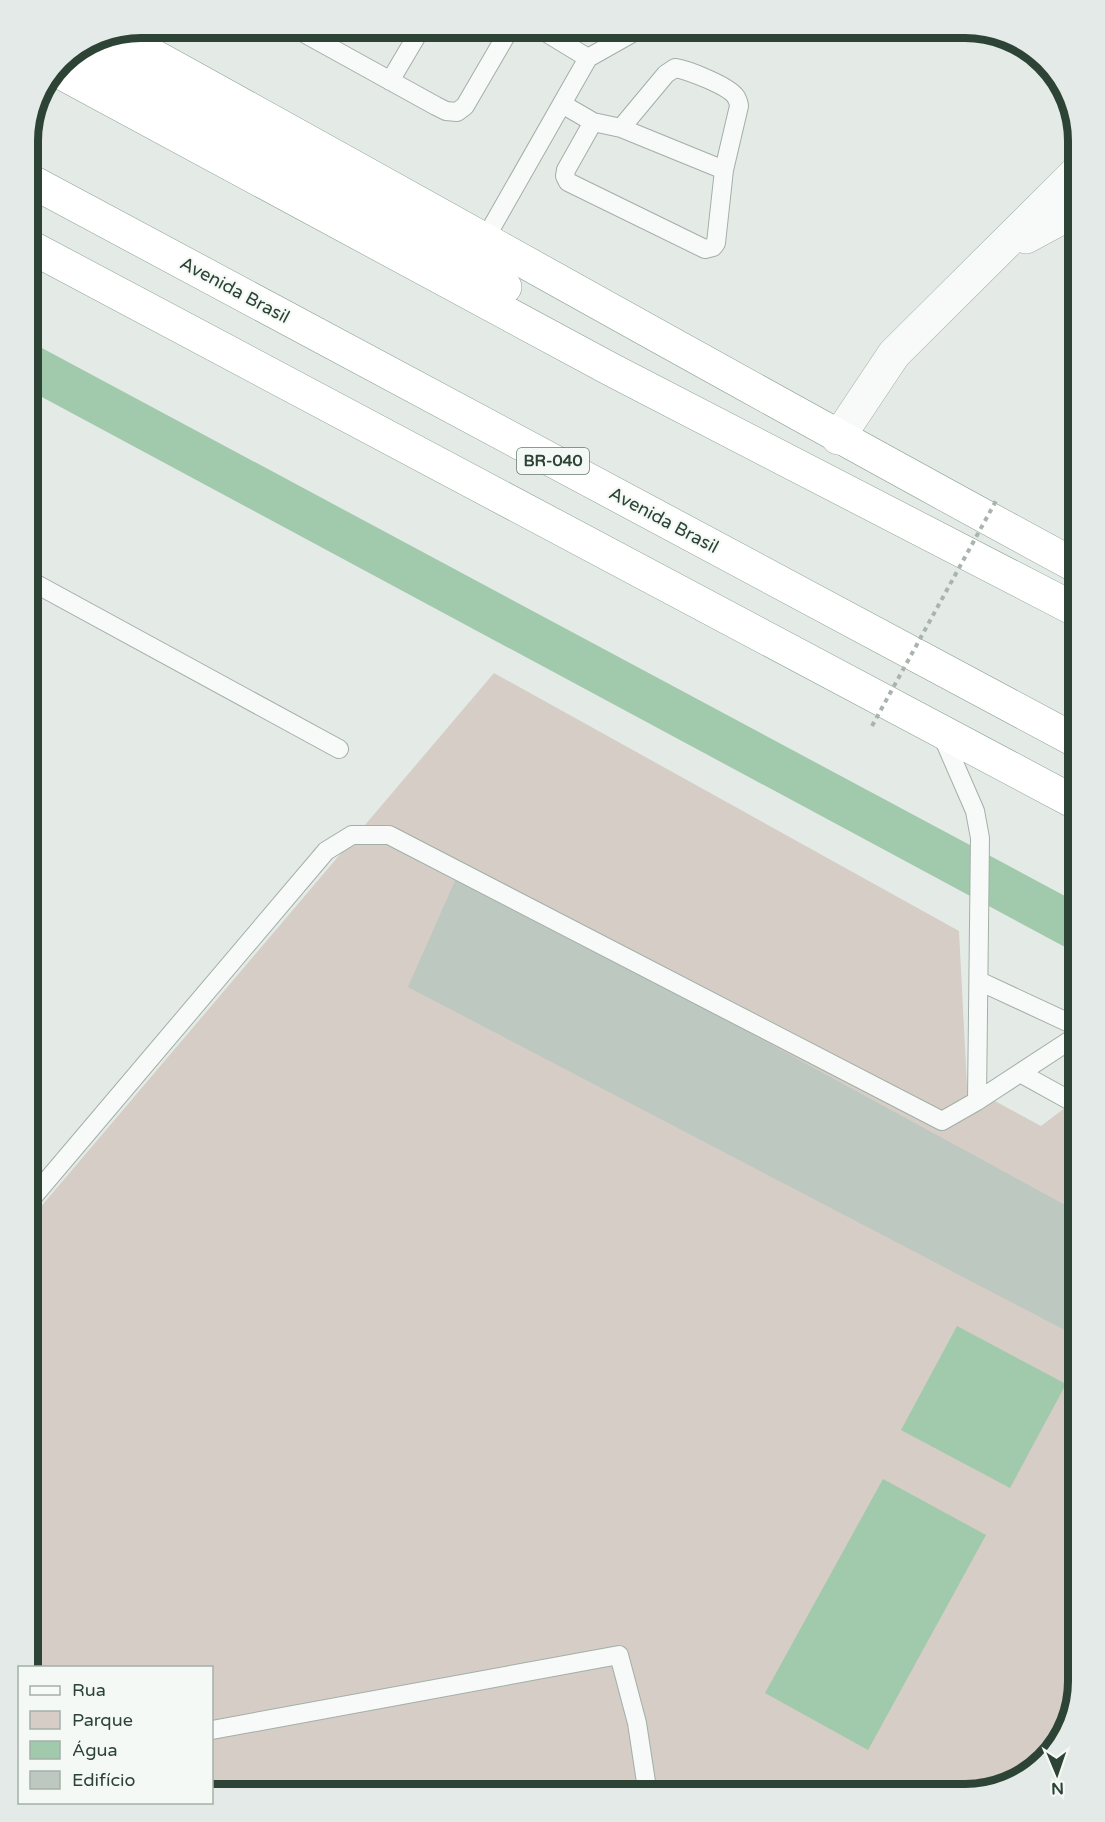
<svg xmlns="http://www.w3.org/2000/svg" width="1105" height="1822" font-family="'Varela Round',sans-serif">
	<rect width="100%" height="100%" fill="#e4ebe7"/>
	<path fill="#d5cdc6" d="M494,673l465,258 8,155 74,40 37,-28v584l-19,62 -44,39 -51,12h-752v-127h-185v-445z"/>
	<path fill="#a1c9ac" d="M27,340l1051,563v51l-1051,-565z
		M957,1326l109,58 -56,104 -109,-58z
		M883,1479l103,56 -118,215 -103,-57z"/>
	<path fill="#bcc8c0" d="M458,874l620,338v125l-670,-350z"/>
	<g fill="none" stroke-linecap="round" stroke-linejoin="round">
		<g stroke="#a2afa7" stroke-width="20">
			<path id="service" d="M293,27l143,79 10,5 11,1 8,-6 46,-79
				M588,58l55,-31
				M390,81l32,-54
				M562,104l31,18 28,6 103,42
				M593,122l-27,48 -1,6 3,6 137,67 8,-2 3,-4 8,-73 15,-64c0,-2 -2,-7 -3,-9 -7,-11 -48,-27 -61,-29l-9,6 -45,54
				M485,239l103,-181 -51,-31
				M27,579l312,170
				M941,733l34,78 5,27 -3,263
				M979,981l99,46
				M1020,1073l58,32
				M27,1204l299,-353 26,-16h37l553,286 35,-20 101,-66
				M212,1730l407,-75 18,68 11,72"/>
		</g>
		<g stroke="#a2afa7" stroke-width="34">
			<path id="minor" d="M1026,237l52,-28
				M838,438l56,-84 184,-183"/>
		</g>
		<g stroke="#8ca194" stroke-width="34">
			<path id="trunk" d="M112,33c322,177 642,359 966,534
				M27,245l1051,559"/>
		</g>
		<g stroke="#8ca194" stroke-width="34">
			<path id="motorway" d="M82,46l5,4 96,52 322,185
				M56,70l556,300 466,241
				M27,179l1051,563"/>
		</g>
		<use href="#service" stroke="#f7faf8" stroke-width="18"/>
		<use href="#minor" stroke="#f7faf8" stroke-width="33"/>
		<use href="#trunk" stroke="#fff" stroke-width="33"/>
		<use href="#motorway" stroke="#fff" stroke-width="33"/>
		<path stroke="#aab4ae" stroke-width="4" stroke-dasharray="4.5 4.5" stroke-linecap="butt" d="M872,726l125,-227"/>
	</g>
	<g text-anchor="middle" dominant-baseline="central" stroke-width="4.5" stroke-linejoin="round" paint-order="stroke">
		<rect fill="#f4f9f6" stroke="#687a6f" stroke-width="1.5" x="517" y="448" width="72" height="26" rx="4.5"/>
		<g font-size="16" font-weight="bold" fill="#2c4335">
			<text x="553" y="461">BR-040</text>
		</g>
		<g font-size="18" fill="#2c4335" stroke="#f4f9f6">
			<text transform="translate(235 290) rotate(28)">Avenida Brasil</text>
			<text transform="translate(664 520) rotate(28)">Avenida Brasil</text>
		</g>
	</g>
	<path d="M0 0H1105V1822H0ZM141 38H965A103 103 0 0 1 1068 141V1681A103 103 0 0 1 965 1784H141A103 103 0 0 1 38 1681V141A103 103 0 0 1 141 38Z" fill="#e4eae7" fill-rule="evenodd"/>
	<path fill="none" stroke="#2c4335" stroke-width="8" d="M141 38H965A103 103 0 0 1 1068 141V1681A103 103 0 0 1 965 1784H141A103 103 0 0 1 38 1681V141A103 103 0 0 1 141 38Z"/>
	<rect x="18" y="1666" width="195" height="138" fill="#f4f9f6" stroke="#a4b0a9" stroke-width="1.5"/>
	<rect x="30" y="1686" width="30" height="9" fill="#f7faf8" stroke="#a4b0a9" stroke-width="1.5"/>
	<text x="72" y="1696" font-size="18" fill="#2c4335">Rua</text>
	<rect x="30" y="1711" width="30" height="18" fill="#d5cdc6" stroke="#a4b0a9" stroke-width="1.5"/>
	<text x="72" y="1726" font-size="18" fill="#2c4335">Parque</text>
	<rect x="30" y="1741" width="30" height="18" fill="#a1c9ac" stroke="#a4b0a9" stroke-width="1.5"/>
	<text x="72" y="1756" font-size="18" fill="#2c4335">Água</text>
	<rect x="30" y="1771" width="30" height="18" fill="#bcc8c0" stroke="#a4b0a9" stroke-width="1.5"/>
	<text x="72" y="1786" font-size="18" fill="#2c4335">Edifício</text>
	<g transform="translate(1057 1774) rotate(178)" stroke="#f4f9f6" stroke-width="4.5" paint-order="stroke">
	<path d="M0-4.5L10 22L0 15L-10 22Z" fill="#2c4335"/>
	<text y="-9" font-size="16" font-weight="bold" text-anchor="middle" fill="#2c4335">N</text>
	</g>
</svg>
